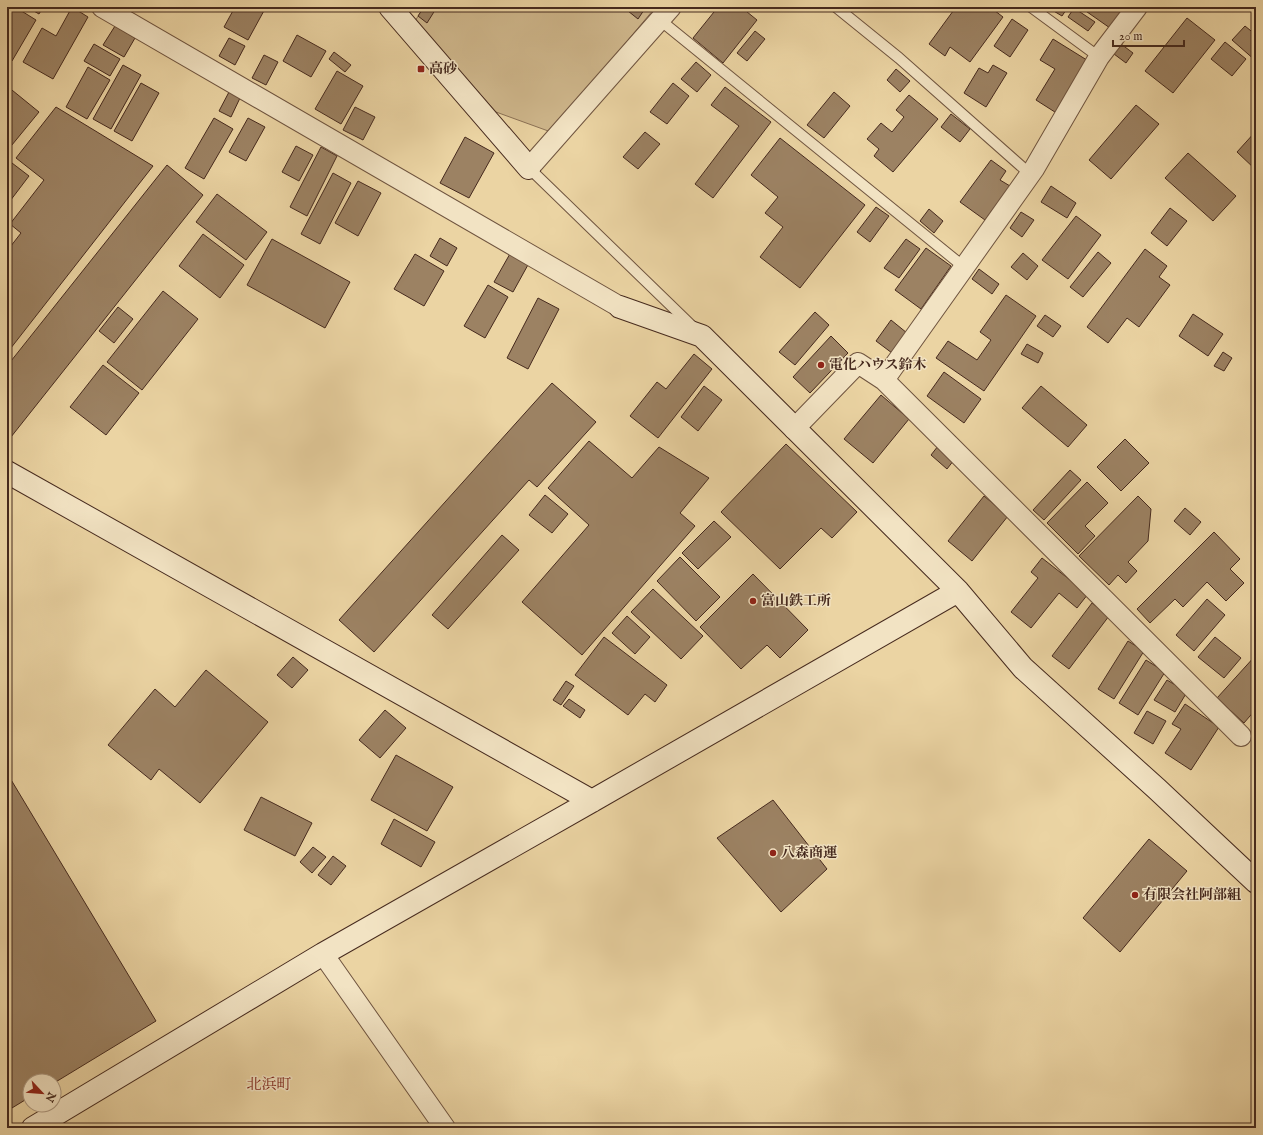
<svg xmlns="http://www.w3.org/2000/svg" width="1263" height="1135" font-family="'IM FELL English','Noto Serif JP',serif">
	<rect width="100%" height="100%" fill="#ebd4a3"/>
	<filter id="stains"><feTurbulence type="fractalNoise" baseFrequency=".005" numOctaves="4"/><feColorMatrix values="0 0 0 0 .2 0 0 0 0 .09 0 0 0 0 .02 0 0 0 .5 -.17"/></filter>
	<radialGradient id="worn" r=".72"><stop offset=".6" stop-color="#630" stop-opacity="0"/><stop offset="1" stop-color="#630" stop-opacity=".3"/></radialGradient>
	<path fill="#cfb78c" stroke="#8a7055" d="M424,7h227l3,2 -103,123 -55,-20 -81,-91z"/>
	<path fill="#9c8263" stroke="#462a1e" d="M7,7h8l21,13 -24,41 -5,-2z
		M27,7h16l-4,7z
		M72,7l16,10 -35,62 -30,-17 19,-34 14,8z
		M235,7h31l-18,33 -24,-13z
		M424,7h13l-10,16 -9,-7z
		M623,7h23l-8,12z
		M718,7h23l16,13 -34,43 -30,-25z
		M956,7h34l13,10 -33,45 -20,-15 -5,9 -16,-12z
		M1047,7h21l-6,9z
		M1080,7h44l-14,21z
		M1074,8l21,14 -7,9 -20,-14z
		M1187,18l28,22 -42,53 -28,-22z
		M1012,19l16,11 -18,27 -16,-11z
		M115,26l20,12 -11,19 -21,-12z
		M1245,26l11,9v26l-24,-21z
		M755,31l10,8 -18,22 -10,-8z
		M297,35l29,16 -15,26 -28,-16z
		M229,38l16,8 -10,19 -16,-9z
		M1053,39l37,23 -32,52 -22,-14 19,-31 -15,-9z
		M1225,42l21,17 -14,17 -21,-17z
		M94,44l26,15 -10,17 -26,-15z
		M1121,44l12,9 -7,10 -12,-9z
		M334,52l17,13 -6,7 -16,-13z
		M264,55l14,7 -12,23 -14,-7z
		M696,62l15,13 -14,17 -16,-13z
		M123,65l18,10 -30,54 -18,-10z
		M993,65l14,8 -21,34 -22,-14 15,-25 9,5z
		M88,67l22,13 -23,39 -21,-12z
		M896,69l14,12 -10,11 -13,-12z
		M337,71l26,15 -22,38 -26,-15z
		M141,83l18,10 -27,48 -18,-10z
		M673,83l16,13 -22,28 -17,-12z
		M7,86l32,26 -32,39z
		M725,87l46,35 -58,76 -18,-14 44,-58 -28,-21z
		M229,92l11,6 -9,19 -12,-6z
		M834,92l16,14 -26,32 -17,-13z
		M909,95l29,24 -45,53 -19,-16 5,-7 -12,-10 14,-16 11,9 12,-15 -8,-7z
		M1136,105l23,19 -48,55 -22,-19z
		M56,107l97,59 -146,187v-102l14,-18 -11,-9 34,-44 -28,-22z
		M355,107l20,10 -12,23 -20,-10z
		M951,114l19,15 -10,13 -19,-15z
		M214,118l19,11 -29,50 -19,-11z
		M248,118l17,9 -19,34 -17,-9z
		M1256,131v39l-19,-18z
		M645,132l15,12 -22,25 -15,-12z
		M465,137l29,16 -25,45 -29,-15z
		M780,138l85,67 -65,83 -40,-31 23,-30 -18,-14 13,-16 -27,-22z
		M296,146l17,9 -14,26 -17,-9z
		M321,147l16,9 -30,60 -17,-9z
		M1188,153l48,43 -23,25 -48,-43z
		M991,160l15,11 -6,9 10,6 -25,34 -25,-18z
		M12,163l17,13 -22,29v-36z
		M167,165l36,30 -196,247v-76z
		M333,173l18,10 -31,61 -19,-10z
		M358,181l23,12 -23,43 -23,-13z
		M1051,186l25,17 -9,15 -26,-16z
		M217,194l50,38 -21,28 -50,-38z
		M876,207l13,9 -19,26 -13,-10z
		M1170,208l17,13 -20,25 -16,-13z
		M929,209l14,12 -9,12 -14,-12z
		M1021,212l13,8 -12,17 -12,-9z
		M1076,216l25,19 -33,44 -26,-19z
		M203,234l41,31 -24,33 -41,-32z
		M440,238l17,10 -10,18 -17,-10z
		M272,239l78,43 -25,46 -78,-43z
		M906,239l14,10 -21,29 -15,-10z
		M926,248l25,18 -30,43 -26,-19z
		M1145,249l22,17 -8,11 11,8 -31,42 -12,-9 -19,25 -21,-16z
		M511,252l18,11 -16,29 -19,-10z
		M1098,252l13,11 -28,34 -13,-10z
		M1023,253l15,13 -11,14 -16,-13z
		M415,254l29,17 -20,35 -30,-17z
		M979,269l20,15 -7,10 -20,-15z
		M488,285l20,12 -23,41 -21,-12z
		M163,291l35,28 -56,71 -35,-28z
		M1006,295l30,21 -52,75 -48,-33 12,-17 29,19 14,-20 -11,-8z
		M538,298l21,11 -31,60 -21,-11z
		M118,307l15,12 -19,24 -15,-12z
		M815,312l14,13 -34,40 -16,-13z
		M1193,314l30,20 -15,22 -29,-20z
		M1045,315l16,11 -8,11 -16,-11z
		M891,320l16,13 -15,20 -16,-12z
		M831,336l17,17 -38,40 -17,-16z
		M1027,344l16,9 -5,10 -17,-9z
		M1223,352l9,6 -8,13 -10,-5z
		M694,354l18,15 -54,69 -28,-22 27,-34 9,7z
		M103,365l36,28 -33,42 -36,-28z
		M944,372l37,27 -17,24 -37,-27z
		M552,383l44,39 -59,65 -8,-7 -155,172 -35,-32z
		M704,386l18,14 -24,31 -17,-14z
		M1041,386l46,39 -19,22 -46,-39z
		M881,395l28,24 -36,44 -29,-24z
		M1125,439l24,24 -28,28 -24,-24z
		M589,441l43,37 27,-31 50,31 -29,35 15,13 -113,129 -60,-53 67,-77 -41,-37z
		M786,444l71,68 -25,26 -11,-10 -41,41 -59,-57z
		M938,446l16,14 -7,9 -16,-14z
		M1070,470l11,10 -37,40 -11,-10z
		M1087,482l21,21 -23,23 10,10 -17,18 -31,-31z
		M545,495l23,19 -16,19 -23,-18z
		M984,496l24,20 -36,45 -24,-20z
		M1138,496l13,13 -3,32 -20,21 9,9 -11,12 -8,-8 -9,10 -30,-29z
		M1185,508l16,14 -11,13 -16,-14z
		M714,521l17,16 -33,32 -16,-16z
		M1214,532l26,27 -10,10 14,14 -18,18 -19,-19 -24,25 -8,-8 -25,24 -13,-14z
		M502,535l17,15 -71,79 -16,-14z
		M680,557l40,40 -24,24 -39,-40z
		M1042,558l46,36 -11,14 -18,-15 -28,35 -20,-16 27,-34 -7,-6z
		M753,574l55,56 -28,28 -13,-13 -26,24 -41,-42z
		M653,589l50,47 -22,23 -50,-47z
		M1207,599l18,16 -31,36 -18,-16z
		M1092,603l17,13 -40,53 -17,-13z
		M627,616l23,21 -15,17 -23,-21z
		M604,637l63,48 -12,17 -10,-8 -17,21 -53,-40z
		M1215,637l26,21 -17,20 -26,-21z
		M1128,641l16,10 -30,48 -16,-10z
		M1256,655v54l-12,14 -27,-25z
		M293,657l15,13 -16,18 -15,-13z
		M1146,660l19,12 -27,43 -19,-12z
		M206,670l62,52 -68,81 -41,-34 -8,11 -43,-35 47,-56 20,18z
		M1167,680l20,12 -12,20 -21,-12z
		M566,681l8,5 -13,19 -8,-5z
		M569,699l16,11 -5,8 -17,-12z
		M1185,704l34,23 -28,43 -26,-17 16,-24 -9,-5z
		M385,710l21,18 -26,30 -21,-18z
		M1147,711l19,10 -13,23 -19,-11z
		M396,755l57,32 -26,44 -56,-31z
		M7,773l149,248 -102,62v-2h-24v16l-23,14z
		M261,797l51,26 -17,33 -51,-26z
		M773,800l54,69 -46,43 -64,-74z
		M394,819l41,23 -14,25 -40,-23z
		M1149,839l38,32 -67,81 -37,-34z
		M313,847l13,10 -14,16 -12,-11z
		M333,856l13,10 -15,19 -13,-10z"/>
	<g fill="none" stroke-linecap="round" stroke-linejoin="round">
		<g stroke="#6f543f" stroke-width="12">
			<path id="lane" d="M836,7l63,51 131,116
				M1031,7l68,50
				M660,20l304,247
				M529,168l164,159"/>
		</g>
		<g stroke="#6f543f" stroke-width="22">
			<path id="street" d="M102,7l518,300
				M529,168l142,-161
				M884,380l357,356
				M794,429l64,-66 26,17 150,-211 65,-112 38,-50
				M323,954l122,174"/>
		</g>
		<g stroke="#462a1e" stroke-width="24">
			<path id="secondary" d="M390,7l139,161
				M620,307l82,29 256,255 65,77 134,121 99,93
				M7,472l585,329
				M33,1128l290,-174 269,-153 366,-210"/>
		</g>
		<use href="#lane" stroke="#f2e3c3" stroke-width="10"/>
		<use href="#street" stroke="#f2e3c3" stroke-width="20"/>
		<use href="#secondary" stroke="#f2e3c3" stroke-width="22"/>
	</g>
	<g fill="#8f2418" stroke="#f2e3c3" stroke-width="1.5">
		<rect x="417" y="65" width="8" height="8" rx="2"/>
		<circle cx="821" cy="365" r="4"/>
		<circle cx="753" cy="601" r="4"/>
		<circle cx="773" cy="853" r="4"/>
		<circle cx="1135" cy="895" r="4"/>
	</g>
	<g text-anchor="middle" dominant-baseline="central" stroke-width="3" stroke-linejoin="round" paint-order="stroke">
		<g font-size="14" font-weight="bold" fill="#462a1e" stroke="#f2e3c3" text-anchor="start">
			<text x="429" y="69">高砂</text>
			<text x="829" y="365">電化ハウス鈴木</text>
			<text x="761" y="601">富山鉄工所</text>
			<text x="781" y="853">八森商運</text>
			<text x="1143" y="895">有限会社阿部組</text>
		</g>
		<g font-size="15" fill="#7a1f14" stroke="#f2e3c3">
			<text x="269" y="1084">北浜町</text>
		</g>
	</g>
	<rect width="1263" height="1135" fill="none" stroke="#ebd4a3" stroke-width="24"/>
	<rect x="8" y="8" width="1247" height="1119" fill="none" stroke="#462a1e" stroke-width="2"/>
	<rect x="12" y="12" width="1239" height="1111" fill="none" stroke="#462a1e"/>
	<g transform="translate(42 1093) rotate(116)"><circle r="19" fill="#f2e3c3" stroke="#ad9981"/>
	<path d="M0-3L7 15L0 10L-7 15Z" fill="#8f2418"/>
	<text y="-6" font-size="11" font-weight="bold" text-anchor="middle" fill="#462a1e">N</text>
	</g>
	<path d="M1113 40v6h71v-6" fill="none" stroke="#462a1e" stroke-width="2"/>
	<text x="1119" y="40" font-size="12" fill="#462a1e" stroke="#f2e3c3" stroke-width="3" paint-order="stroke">20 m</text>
	<rect width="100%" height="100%" filter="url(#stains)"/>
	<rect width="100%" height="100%" fill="url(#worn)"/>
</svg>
